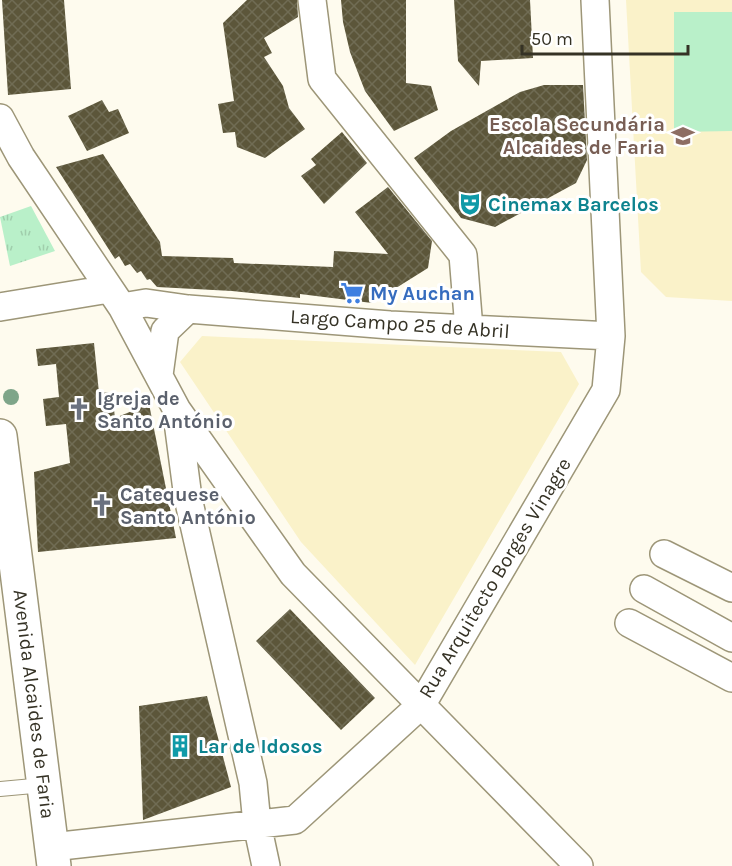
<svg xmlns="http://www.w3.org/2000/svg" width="732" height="866" font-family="Karla,sans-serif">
	<defs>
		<pattern id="grass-tufts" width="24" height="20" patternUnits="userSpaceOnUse" patternTransform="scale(1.5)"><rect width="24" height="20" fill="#b9f0c9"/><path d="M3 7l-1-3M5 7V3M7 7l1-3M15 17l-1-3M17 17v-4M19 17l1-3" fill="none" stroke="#a0ceac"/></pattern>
		<pattern id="building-cross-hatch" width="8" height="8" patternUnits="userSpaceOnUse" patternTransform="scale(1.5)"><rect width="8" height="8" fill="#5c563a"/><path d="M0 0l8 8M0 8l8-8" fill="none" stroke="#706c54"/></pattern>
	</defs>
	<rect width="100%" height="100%" fill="#fefbee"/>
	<path fill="#faf2c9" d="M626,0h106v301l-66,-4 -25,-25z
		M202,336l359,16 18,32 -164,281 -114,-123 -121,-180z"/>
	<path fill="url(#grass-tufts)" d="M31,206l24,45 -45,15 -10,-49z"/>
	<path fill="#b9f0c9" d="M674,12h58v119l-58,1z"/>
	<path fill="url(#building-cross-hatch)" d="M2,0h62l7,89 -63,6z
		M247,0h50l1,17 -34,21 8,15 -8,4 19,29 6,22 16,21 -40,29 -28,-11 -2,-15 -12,1 -5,-29 16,-3 -11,-78z
		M341,0h65v83l25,3 7,24 -44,21 -29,-40 -15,-39 -7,-30z
		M454,0h76l3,58 -52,3 -2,25 -21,-25z
		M544,85h39l4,75 -11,23 -81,44 -34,-9 -47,-60 37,-27 69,-39z
		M102,100l7,12 9,-3 11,24 -42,18 -19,-35z
		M342,132l25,31 -43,41 -23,-28 15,-11 -5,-6z
		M103,154l57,88 2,14 71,2 1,5 99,4 1,-16 54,3 -33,-42 33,-25 44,54 -4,27 -56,35 -72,-9v4l-68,-7 -75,-4 -7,-8 -3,1 -6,-9 -4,2 -7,-9 -5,2 -6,-10 -4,3 -59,-92z
		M94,343l5,50 13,-1 3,26 34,-14 27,134 -138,14 -4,-80 36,-9 -4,-39 -20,2 -3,-27 16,-2 -3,-33 -18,2 -2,-17z
		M290,609l85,89 -34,32 -85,-89z
		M207,696l24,91 -88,33 -4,-114z"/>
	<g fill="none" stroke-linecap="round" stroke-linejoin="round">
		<g stroke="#9d9678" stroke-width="16">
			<path id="service" d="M0,789l44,-4"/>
		</g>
		<g stroke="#9d9678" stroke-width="30">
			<path id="minor" d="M312,0l10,79 141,176 6,74
				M0,118l21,39 101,150 55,103 116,164 286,292
				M0,307l109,-18
				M122,307l24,-4 42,6 202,16 221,11
				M159,375l6,-44 23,-22
				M177,414l11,84 65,285 4,41 9,42
				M664,554l68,34
				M644,589l88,49
				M629,623l103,55
				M52,847l243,-27 127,-116 184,-314 5,-54 -16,-336"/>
		</g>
		<g stroke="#9d9678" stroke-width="36">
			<path id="tertiary" d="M0,436l54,430"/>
		</g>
		<use href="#service" stroke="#fff" stroke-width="14"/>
		<use href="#minor" stroke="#fff" stroke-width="27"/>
		<use href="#tertiary" stroke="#fff" stroke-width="33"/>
	</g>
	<circle fill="#7ea589" cx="11" cy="397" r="8"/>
	<defs>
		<g id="school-bare" transform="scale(1.8)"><path d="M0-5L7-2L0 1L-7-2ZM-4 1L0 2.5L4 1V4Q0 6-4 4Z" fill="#8d6e63" stroke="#fff" stroke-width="2.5" paint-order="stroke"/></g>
		<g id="theatre-bare" transform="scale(1.8)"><path d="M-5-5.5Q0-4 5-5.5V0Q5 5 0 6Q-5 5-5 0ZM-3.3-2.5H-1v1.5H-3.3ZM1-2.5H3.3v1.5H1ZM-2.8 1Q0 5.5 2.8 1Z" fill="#0f9aa8" stroke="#fff" stroke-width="2.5" paint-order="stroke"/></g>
		<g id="supermarket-bare" transform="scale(1.8)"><path d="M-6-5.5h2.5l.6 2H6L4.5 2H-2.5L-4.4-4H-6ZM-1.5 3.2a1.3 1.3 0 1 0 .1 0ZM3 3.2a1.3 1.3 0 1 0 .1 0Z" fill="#3f7fe0" stroke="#fff" stroke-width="2.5" paint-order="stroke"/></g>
		<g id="church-bare" transform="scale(1.8)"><path d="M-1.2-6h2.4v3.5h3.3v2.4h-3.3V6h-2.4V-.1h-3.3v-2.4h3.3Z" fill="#6b7280" stroke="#fff" stroke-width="2.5" paint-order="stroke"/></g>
		<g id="building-bare" transform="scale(1.8)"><path d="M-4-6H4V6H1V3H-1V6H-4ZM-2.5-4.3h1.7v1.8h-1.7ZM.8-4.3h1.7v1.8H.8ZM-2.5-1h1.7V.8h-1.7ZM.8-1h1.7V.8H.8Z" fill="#0f9aa8" stroke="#fff" stroke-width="2.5" paint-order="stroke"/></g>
	</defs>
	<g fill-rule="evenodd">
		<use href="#school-bare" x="683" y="136"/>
		<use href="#theatre-bare" x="470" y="204"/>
		<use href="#supermarket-bare" x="352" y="293"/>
		<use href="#church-bare" x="79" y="409"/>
		<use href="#church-bare" x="102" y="505"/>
		<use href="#building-bare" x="180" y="746"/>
	</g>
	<g text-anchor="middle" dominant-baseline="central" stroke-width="6" stroke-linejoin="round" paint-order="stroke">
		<g font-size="20" font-weight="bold" fill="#785e54" stroke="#fff" text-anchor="end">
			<text x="665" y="124">Escola Secundária<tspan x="665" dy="23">Alcaides de Faria</tspan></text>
		</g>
		<g font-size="20" font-weight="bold" fill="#0d838f" stroke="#fff" text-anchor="start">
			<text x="488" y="204">Cinemax Barcelos</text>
			<text x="198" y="746">Lar de Idosos</text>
		</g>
		<g font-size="20" font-weight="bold" fill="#366cbe" stroke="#fff" text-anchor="start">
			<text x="370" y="293">My Auchan</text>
		</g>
		<g font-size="20" fill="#353225" stroke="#fff">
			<text transform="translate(400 324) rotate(4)">Largo Campo 25 de Abril</text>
			<text transform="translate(495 578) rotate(-59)">Rua Arquitecto Borges Vinagre</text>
			<text transform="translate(34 704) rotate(83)">Avenida Alcaides de Faria</text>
		</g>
		<g font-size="20" font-weight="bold" fill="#5b616d" stroke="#fff" text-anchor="start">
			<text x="97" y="398">Igreja de<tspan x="97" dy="23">Santo António</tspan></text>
			<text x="120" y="494">Catequese<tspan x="120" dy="23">Santo António</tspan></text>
		</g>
	</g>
	<path d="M522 45v9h166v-9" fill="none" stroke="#353225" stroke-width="3"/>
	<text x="531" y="45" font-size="18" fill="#353225" stroke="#ffffff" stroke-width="4.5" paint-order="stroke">50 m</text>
</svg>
